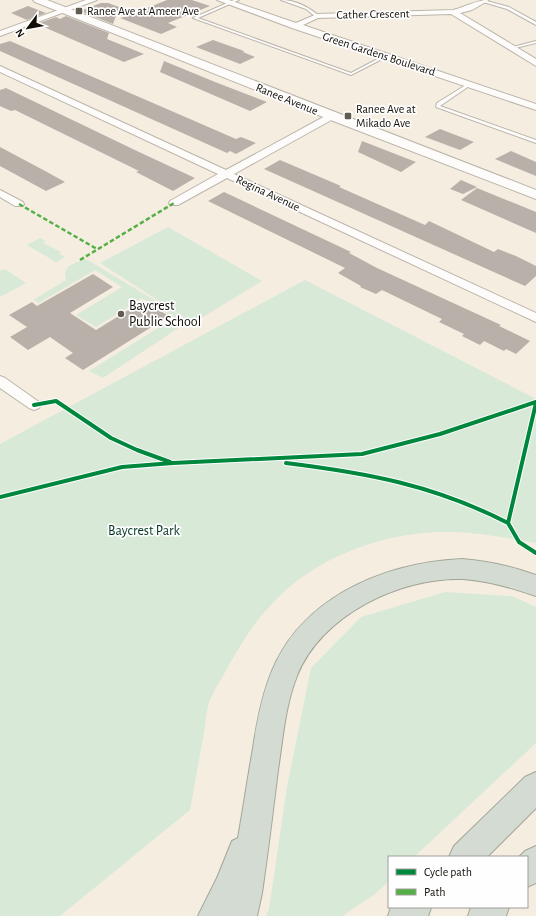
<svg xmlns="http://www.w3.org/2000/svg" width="536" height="916" font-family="'Alegreya Sans',sans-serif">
	<rect width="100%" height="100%" fill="#f5ede0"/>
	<path fill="#d8e9d8" d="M168,227l94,54 -69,42 -93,-60z
		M40,238l6,3 -3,2 18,9 -2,2 6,3 -9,5 -29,-17z
		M86,259l103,62 -86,57 -14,-7 85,-53 -32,-20 -46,29 -20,-12 46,-28 -27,-17 -56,33 -6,-3 33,-20c-4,-15 7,-16 20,-21z
		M5,269l21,14 -26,14v-26z
		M305,280l231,119v144c-29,-5 -58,-11 -87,-11 -64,-1 -136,25 -179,74 -17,18 -29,38 -41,59 -6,12 -14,23 -19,35 -4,10 -4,22 -6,33 -5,25 -9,51 -14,77l-130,106h-60v-472z
		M445,592l67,4 24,11v136l-122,114h-25v24l-15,14 -32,21h-76l3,-7 18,-122 24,-119 50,-51z"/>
	<path fill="#b9b0a9" d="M167,0h25l18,6 -42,17 9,4 -16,7 -41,-16 4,-1 3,-9 10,4z
		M101,3h7l11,4 -6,17 -33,-13z
		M28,6l18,7 -19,7 -16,-7z
		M66,16l43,17 -2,6 37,15 -20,8 -87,-38 19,-7 4,2z
		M213,40l31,11 -1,1 12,5 -15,7 -44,-17z
		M10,41l226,98 5,-2 15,6 -20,11 -6,-3 -3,2 -227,-102v-7z
		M164,61l51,21 52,20 -17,9 -90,-39z
		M6,88l133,64 56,26 -22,13 -37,-19 3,-1 -124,-61 -4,1 -11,-5v-16z
		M440,129l34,13 -14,8 -35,-13z
		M362,141l54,21 -15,10 -43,-20z
		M0,147l47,25 18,10 -19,9 -46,-25z
		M511,151l25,11v14l-41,-17z
		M280,160l61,26 -2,1 86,38 4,-4 65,31 4,-3 18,7 20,10v10l-11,10 -261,-117z
		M461,180l16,7 -14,7 -13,-5z
		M477,188l59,24v21l-75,-33z
		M224,192l127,60 -2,1 28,15 124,57 -2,1 31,15 -14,13 -10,-5 -2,2 -20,-10 -4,4 -18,-9 2,-2 -25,-12 3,-3 -60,-29 -6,4 -16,-7 1,-1 -23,-13 7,-5 -137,-67z
		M93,274l20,13 -43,26 26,17 47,-29 26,15 -86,54 -18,-12 8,-5 -23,-16 -22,13 -18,-13 17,-10 -18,-12 23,-13 5,4z"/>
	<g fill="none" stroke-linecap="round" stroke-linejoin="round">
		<g stroke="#bbb5ab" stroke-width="2">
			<path id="service" d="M234,0h5l-41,18 153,55 34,-18 3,1 -37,19 -158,-57z
				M281,0c14,0 28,7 38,16l-3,1 -10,-8z
				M483,0l26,7 27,15v3l-29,-16 -24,-7z
				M536,41v2l-25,6 -2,-1z
				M469,83l3,1 -32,22 96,34v3l-100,-36 1,-4z"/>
		</g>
		<g stroke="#bbb5ab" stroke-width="2">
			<path id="minor" d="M86,0h11l-97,36v-5z
				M217,0h12l67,23 21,-9 136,-4c12,-3 23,-10 36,-10l-17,10 -12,3 76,46v7l-85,-52 -133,4 -15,7 233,79v6l-244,-82z
				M0,66l226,104 103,-56h6l2,2 -2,2 -101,56 302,139v9l-309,-144 -49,27h-8l-1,-2 1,-2 48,-27 -218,-102z
				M0,190l23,12 1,2 -1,2h-8l-15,-9z
				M0,376l5,2 34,24 2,3 -2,3 -5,2 -5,-2 -29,-20z"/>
		</g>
		<g stroke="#bbb5ab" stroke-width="2">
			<path id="tertiary" d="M33,0h14l489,190v9l-208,-80 -293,-117z"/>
		</g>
		<g stroke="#a1a698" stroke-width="2">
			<path id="motorway" d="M462,559c26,2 49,7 74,16v21c-24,-8 -47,-15 -73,-17 -63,-2 -142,36 -166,97 -12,30 -14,62 -19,94 -5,41 -10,82 -16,123l-5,23h-59l19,-38 15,-37 6,-3c5,-28 9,-56 14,-84 11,-72 24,-122 91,-162 37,-21 77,-31 119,-33z
				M536,772v36l-49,49h-38l5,-11 71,-69z
				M536,846v37l-9,4v-30h-8l6,-6z
				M391,907h40v1l-3,8h-40z
				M471,907h38l-3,9h-38z"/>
		</g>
		<use href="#service" fill="#fefcfa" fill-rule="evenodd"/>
		<use href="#minor" fill="#fefcfa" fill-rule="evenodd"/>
		<use href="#tertiary" fill="#fefcfa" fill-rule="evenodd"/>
		<use href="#motorway" fill="#d4dbd2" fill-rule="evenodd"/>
		<path stroke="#54b044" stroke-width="2.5" stroke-dasharray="4.5 2.5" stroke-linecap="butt" d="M19,204l78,45
			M80,260l94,-57"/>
		<g stroke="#fefefe" stroke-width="6">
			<path id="cycleway" d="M536,403l-28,120 11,19 17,11
				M34,405l22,-4 55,37 26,12 33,12
				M286,463c81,10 148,22 222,60
				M0,497l122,-30 51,-4 189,-9 78,-20 96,-32"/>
		</g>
		<use href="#cycleway" stroke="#00873e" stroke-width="4"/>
	</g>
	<g fill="#615b52" stroke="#fefefe" stroke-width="1.5">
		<rect x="75" y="7" width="8" height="8" rx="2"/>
		<rect x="344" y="112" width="8" height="8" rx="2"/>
		<circle cx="121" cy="314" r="4"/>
	</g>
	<g text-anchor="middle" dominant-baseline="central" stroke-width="3.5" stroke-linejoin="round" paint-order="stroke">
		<g font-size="12" fill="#120d06" stroke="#fefefe" text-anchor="start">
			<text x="87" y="11">Ranee Ave at Ameer Ave</text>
			<text x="356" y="109">Ranee Ave at<tspan x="356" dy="14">Mikado Ave</tspan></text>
		</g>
		<g font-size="12" fill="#120d06" stroke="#fefefe">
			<text transform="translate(373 14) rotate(-1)">Cather Crescent</text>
			<text transform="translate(379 54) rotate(18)">Green Gardens Boulevard</text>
			<text transform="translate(287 99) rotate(22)">Ranee Avenue</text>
			<text transform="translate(268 193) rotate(25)">Regina Avenue</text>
		</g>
		<g font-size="14" fill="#120d06" stroke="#fefefe" text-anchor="start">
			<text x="129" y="306">Baycrest<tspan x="129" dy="16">Public School</tspan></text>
		</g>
		<g font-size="14" fill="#003521" stroke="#fefefe">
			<text x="144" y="531">Baycrest Park</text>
		</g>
	</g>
	<rect x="388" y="856" width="140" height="52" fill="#fefefe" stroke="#a09e9b"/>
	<rect x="396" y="869" width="20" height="6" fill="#00873e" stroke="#a09e9b"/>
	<text x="424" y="876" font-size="12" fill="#120d06">Cycle path</text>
	<rect x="396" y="889" width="20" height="6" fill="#54b044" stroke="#a09e9b"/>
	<text x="424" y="896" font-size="12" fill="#120d06">Path</text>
	<g transform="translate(28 28) rotate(238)" stroke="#fefefe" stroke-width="3" paint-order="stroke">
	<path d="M0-3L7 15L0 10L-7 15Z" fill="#120d06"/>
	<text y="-6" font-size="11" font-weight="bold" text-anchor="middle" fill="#120d06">N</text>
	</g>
</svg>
